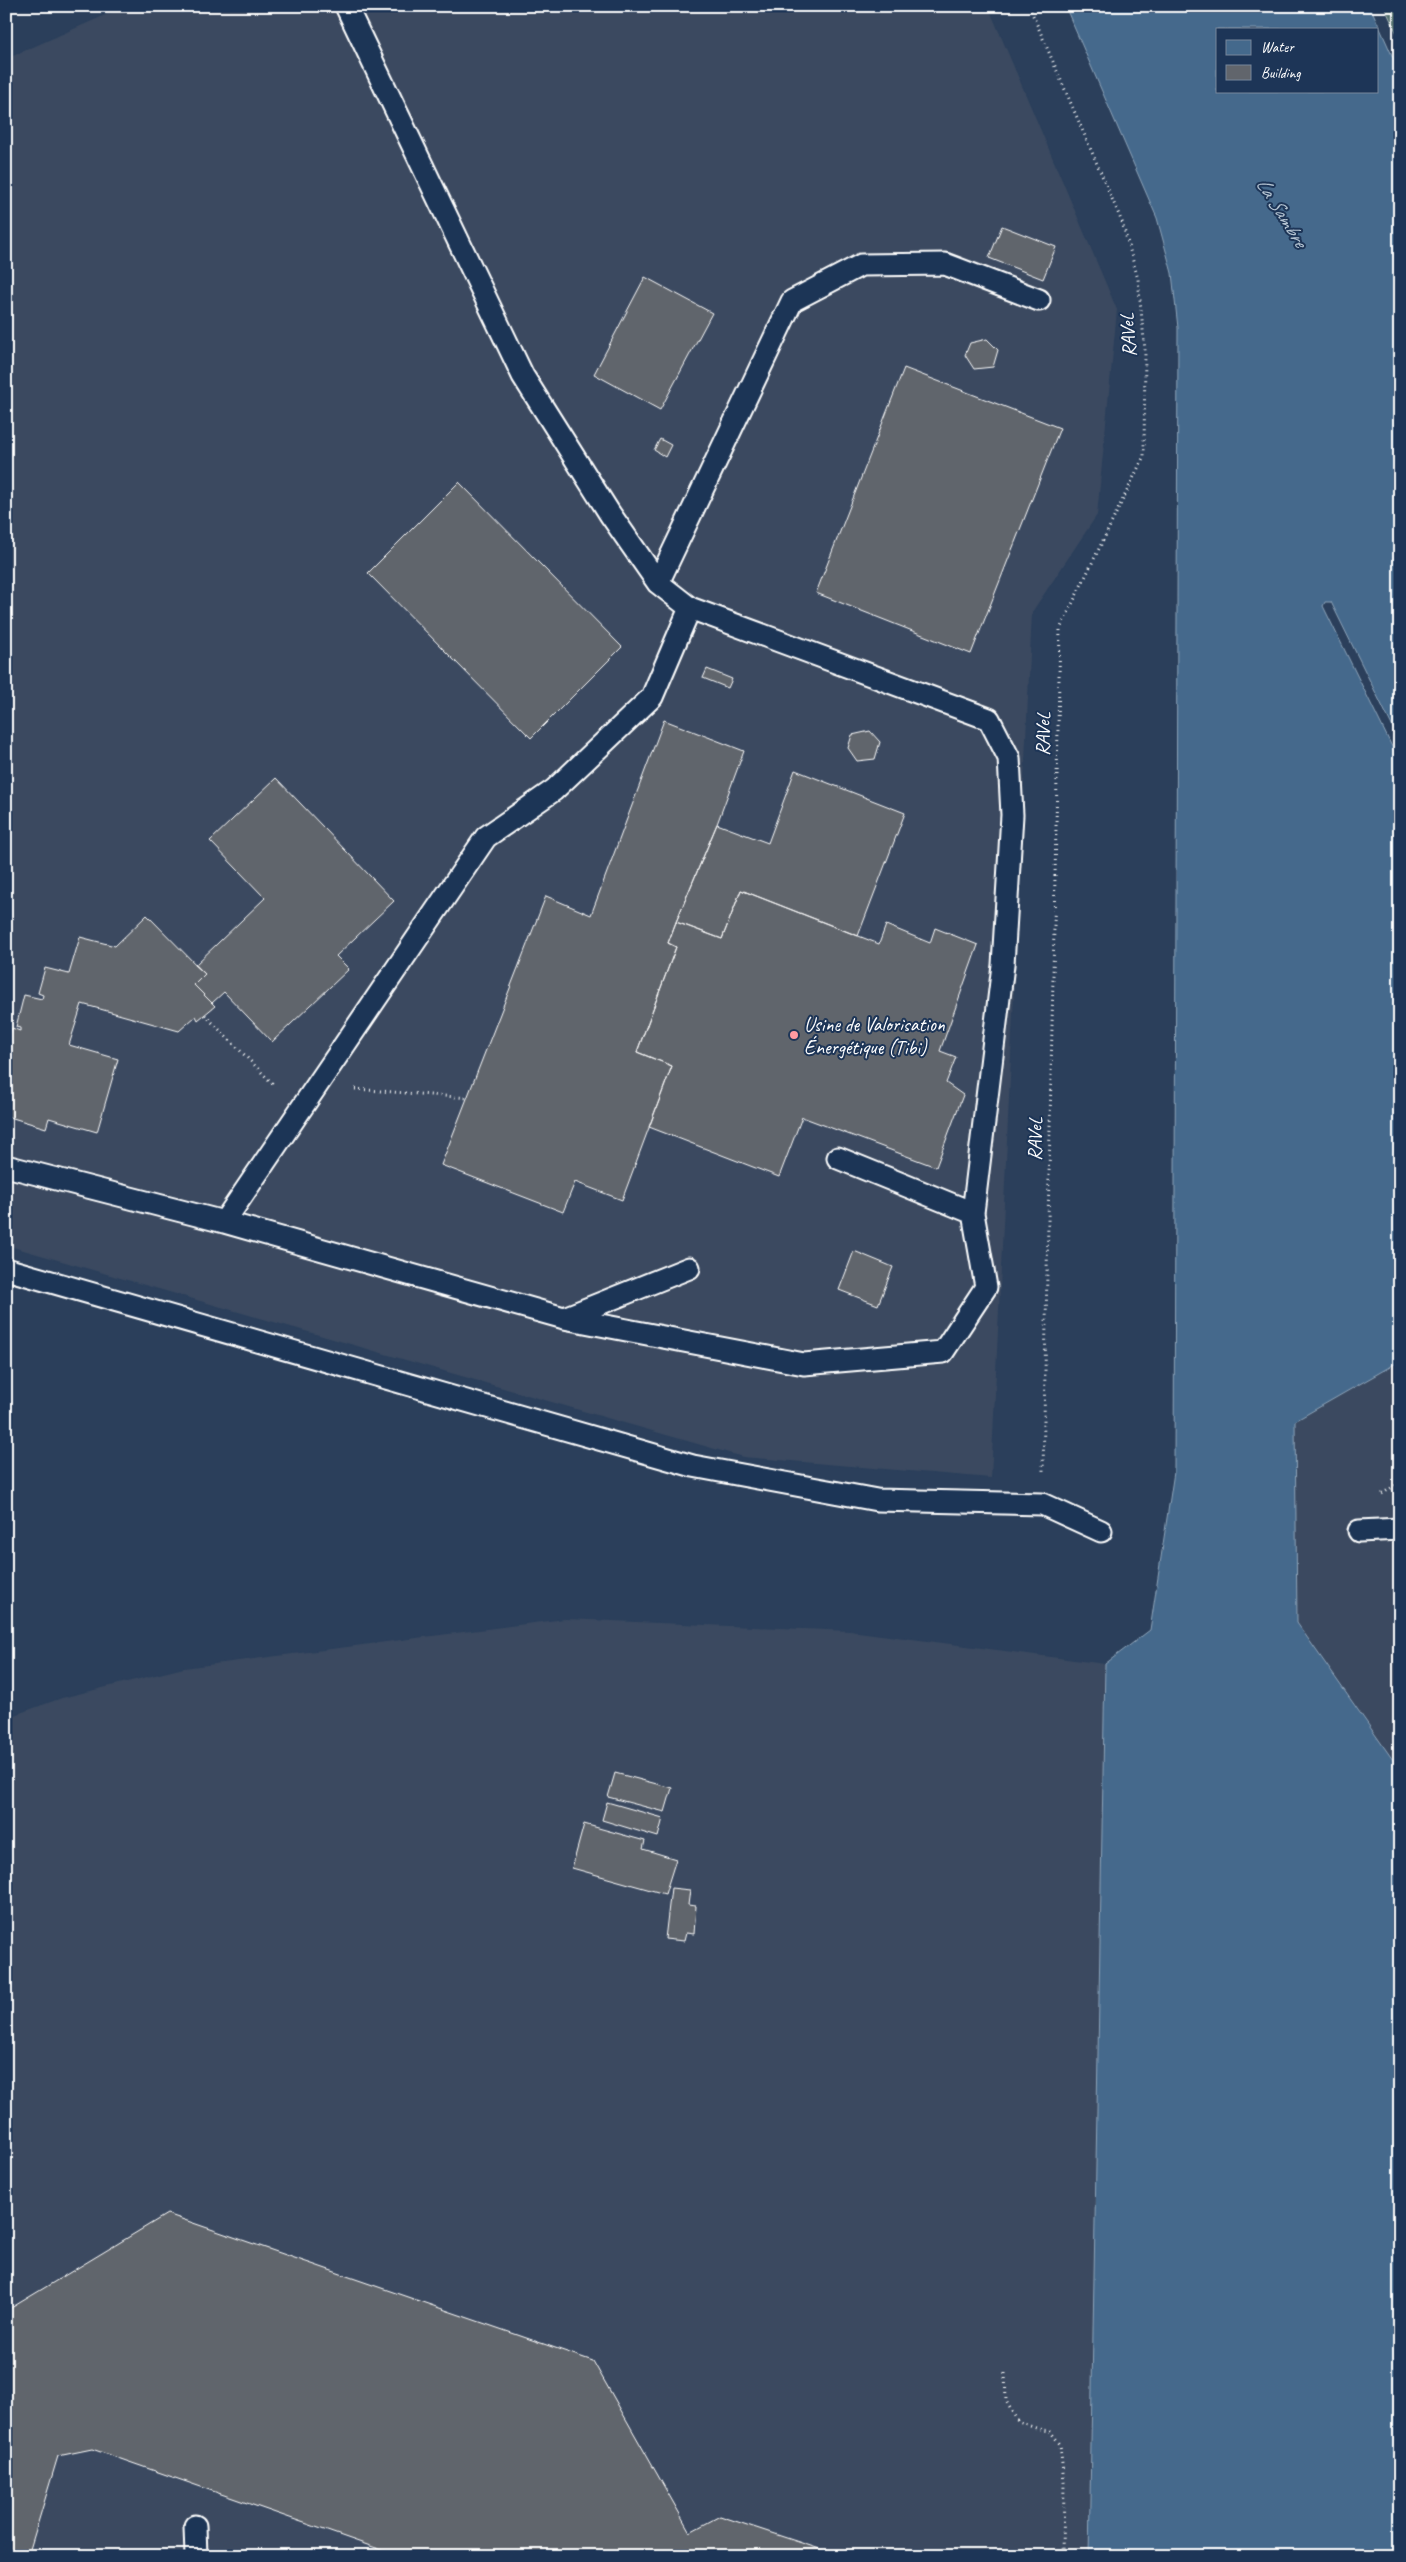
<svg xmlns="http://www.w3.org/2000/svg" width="1406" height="2562" font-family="Caveat,sans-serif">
	<rect width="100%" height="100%" fill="#2b3f5b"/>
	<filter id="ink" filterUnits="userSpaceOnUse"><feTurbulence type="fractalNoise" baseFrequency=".02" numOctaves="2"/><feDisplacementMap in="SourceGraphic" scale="10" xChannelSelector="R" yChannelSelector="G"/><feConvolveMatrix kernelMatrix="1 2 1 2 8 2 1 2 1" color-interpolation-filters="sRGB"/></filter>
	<g filter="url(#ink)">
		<path fill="#3b4a60" d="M126,6h862l129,304 -20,205 -65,97 -41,866 -248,-21 -737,-212v-1186z
			M1400,1361v409l-103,-147 -2,-203z
			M565,1619l285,12 255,33 -16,892h-1083v-838l56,-20 122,-30z"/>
		<path fill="#567371" stroke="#aab9b8" d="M1384,6h16v34z"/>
		<path fill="#44698c" stroke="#8fa5ba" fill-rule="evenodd" d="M1065,6h305l30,67v669l-69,-140h-6l-2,4 77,157v598l-105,60 2,202 103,147v786h-311l16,-892 45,-34 24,-158 4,-1144 -6,-55 -15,-55zM1217,29h160v62h-160z"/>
		<path fill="#61656c" stroke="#fff" d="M1002,226l54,21 -13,32 -54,-21z
			M645,277l67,36 -52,97 -66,-36z
			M987,339l11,11 -5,17 -19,2 -9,-14 5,-12z
			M904,368l156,60 -89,226 -155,-61z
			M660,439l11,6 -6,12 -11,-7z
			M459,482l163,165 -91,91 -163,-165z
			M707,669l25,10 -4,9 -25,-10z
			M664,720l80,31 -27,73 -41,98 -8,21 8,4 -39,105 35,14 -50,134 -47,-18 -12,30 -122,-47 105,-269 45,19z
			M870,731l10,11 -5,17 -18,2 -9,-13 4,-13z
			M795,770l110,43 -47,123 -117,-46 -19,49 -46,-17 41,-98 51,19z
			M276,778l118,123 -58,55 13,13 -77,73 -48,-50 -12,11 -18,-18 11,-11 -10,-9 70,-67 -55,-57z
			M741,890l138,54 7,-19 44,18 5,-15 43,17 -38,106 16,6 -10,26 17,12 -27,72 -134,-50 -23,60 -130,-50 23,-61 -35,-14 39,-105 -8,-4 8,-21 46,17z
			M147,915l58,59 -11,11 21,21 -17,14 -2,-4 -17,15 -97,-27 -13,41 49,14 -21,73 -48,-14 -3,10 -40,-12v-66l6,-22 8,3v-3l-4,-1 8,-32 18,4 1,-4 -5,-2 7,-25 24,6 11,-37 35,9z
			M854,1251l39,16 -15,38 -39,-15z
			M615,1773l57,15 -7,24 -57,-15z
			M607,1802l56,16 -5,19 -56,-17z
			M584,1824l61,17 -2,8 33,10 -11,35 -93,-26z
			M671,1888l19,2 -2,15 8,1 -2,28 -8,-1 -2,8 -19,-2z
			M167,2214l426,147 97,171 30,-16 121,40h-442l-307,-107 -34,7 -30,100h-22v-245z"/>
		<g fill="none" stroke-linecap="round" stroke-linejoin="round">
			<g stroke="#fff" stroke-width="25">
				<path id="lane" d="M346,6l177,370 87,138 48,69 32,25
					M658,583l134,-282 69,-36 84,-1 94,36
					M838,1158l135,55
					M6,1166l218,56 340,96 125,-50
					M224,1222l262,-385 68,-47 98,-93 38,-89 299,111 20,39 3,57 -9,150 -30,248 13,74 -43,65 -139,12 -240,-46
					M6,1269l687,197 184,34 165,4 59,27
					M1359,1531l41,-2
					M195,2526l1,30"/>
			</g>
			<path stroke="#fff" stroke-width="3" stroke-dasharray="1 4" stroke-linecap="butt" d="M1029,6l93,216 16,57 7,71 -1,106 -84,173 -17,842
				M205,1015l70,71
				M355,1089l114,9
				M1382,1494l18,-12
				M1005,2373l1,28 12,21 24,8 8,1 10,13 4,38 -1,74"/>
			<use href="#lane" stroke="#1d3557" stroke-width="21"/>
		</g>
	</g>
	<circle fill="#ff9aa2" stroke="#1d3557" stroke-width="2" cx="794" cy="1035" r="5"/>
	<g text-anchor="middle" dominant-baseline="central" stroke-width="4" stroke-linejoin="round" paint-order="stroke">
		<g font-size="20" fill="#fff" stroke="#1d3557">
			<text transform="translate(1128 335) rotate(-94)">RAVeL</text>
			<text transform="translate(1043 734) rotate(-89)">RAVeL</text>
			<text transform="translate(1035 1139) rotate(-89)">RAVeL</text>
		</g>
		<g font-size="20" fill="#fff" stroke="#1d3557" text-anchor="start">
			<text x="804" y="1024">Usine de Valorisation<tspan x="804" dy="23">Énergétique (Tibi)</tspan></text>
		</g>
		<g font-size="21" font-style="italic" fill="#b4c3d1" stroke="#1d3557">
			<text transform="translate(1282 212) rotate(58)">La Sambre</text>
		</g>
	</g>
	<rect width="1406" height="2562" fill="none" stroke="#1d3557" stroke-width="25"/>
	<rect x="12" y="12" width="1381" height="2537" fill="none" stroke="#fff" stroke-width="2" filter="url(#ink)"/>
	<rect x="1216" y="28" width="162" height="65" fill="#1d3557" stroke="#77869a"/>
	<rect x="1226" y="40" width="25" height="15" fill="#44698c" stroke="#77869a"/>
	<text x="1261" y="52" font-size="15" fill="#ffffff">Water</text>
	<rect x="1226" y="65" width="25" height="15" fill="#61656c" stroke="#77869a"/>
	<text x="1261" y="78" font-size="15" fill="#ffffff">Building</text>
</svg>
